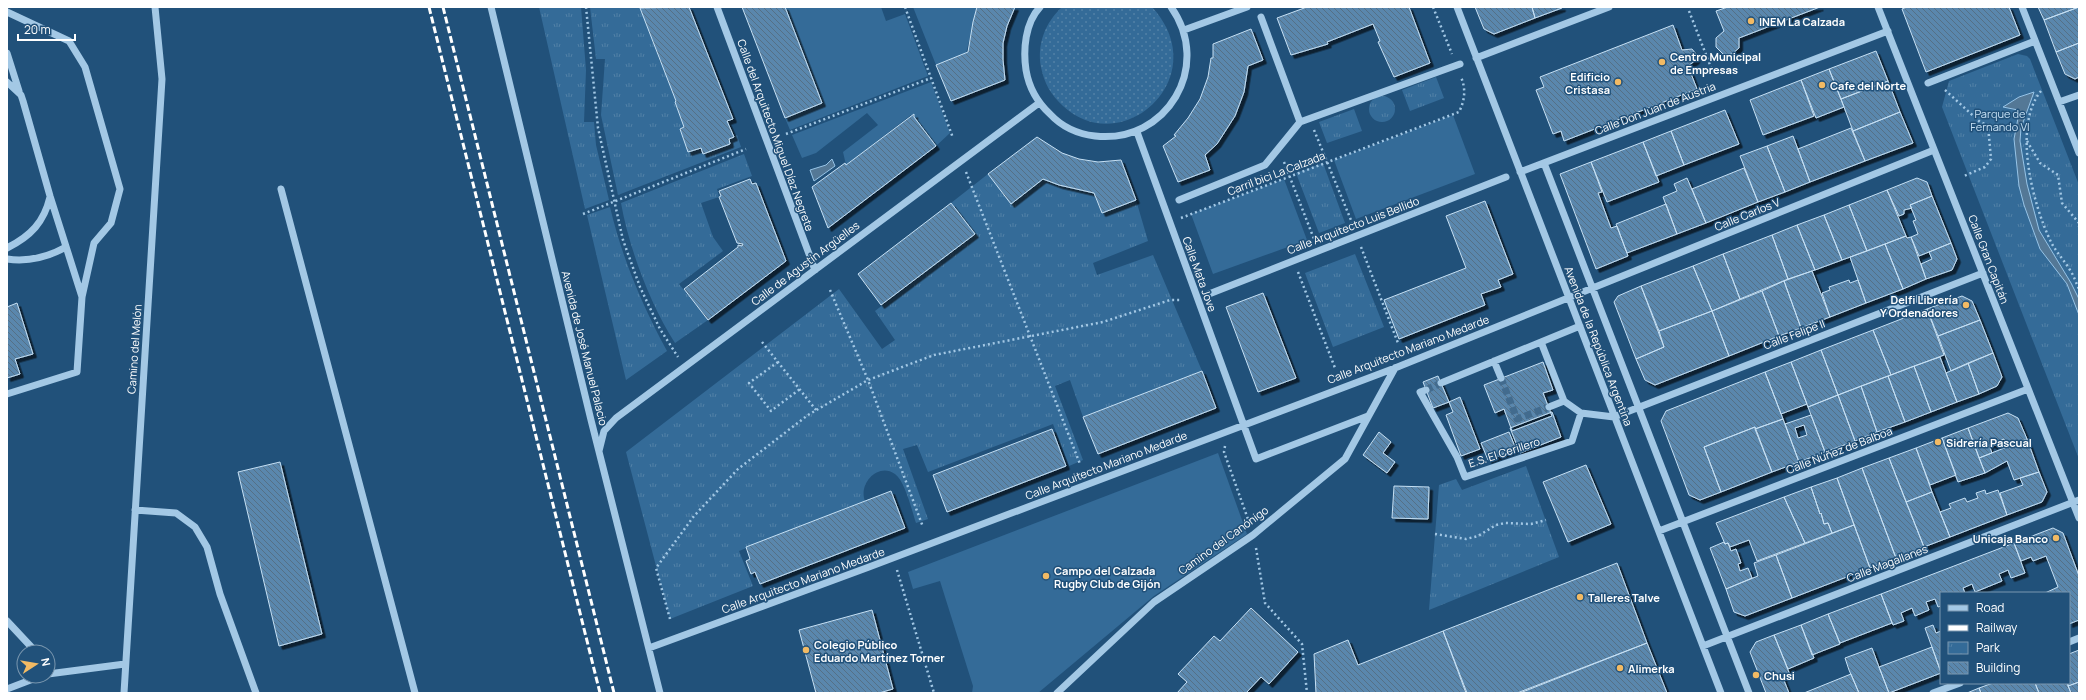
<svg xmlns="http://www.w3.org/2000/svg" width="2086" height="700" font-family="Manrope,sans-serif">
	<defs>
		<pattern id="park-tufts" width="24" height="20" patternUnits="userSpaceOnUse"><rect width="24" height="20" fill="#346b98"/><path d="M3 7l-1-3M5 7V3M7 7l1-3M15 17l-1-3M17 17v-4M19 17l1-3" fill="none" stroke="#5281a7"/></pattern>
		<pattern id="garden-dots" width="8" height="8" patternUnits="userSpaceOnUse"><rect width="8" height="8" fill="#346b98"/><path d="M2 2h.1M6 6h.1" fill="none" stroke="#5281a7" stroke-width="1.8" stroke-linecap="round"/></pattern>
		<pattern id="building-back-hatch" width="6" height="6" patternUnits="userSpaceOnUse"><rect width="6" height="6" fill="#5a87ad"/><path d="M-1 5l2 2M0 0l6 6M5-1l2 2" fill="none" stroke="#546f86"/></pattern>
		<filter id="shadow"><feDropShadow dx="3.5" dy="3.5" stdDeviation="0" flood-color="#0009"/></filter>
	</defs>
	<rect width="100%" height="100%" fill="#21517a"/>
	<path fill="#346b98" d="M785,7h96l5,14 19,-7 23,62 -138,54 -5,-12 37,-15z
		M913,7h65l-12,46 -30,12z
		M931,82l19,51 -14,13 -25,-31 -65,50 -3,-13 35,-27 -11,-12 -51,40 -14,5 -10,-23z
		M1453,115l22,59 -119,45 -22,-59z
		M1284,179l23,61 -94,34 -22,-60z
		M1218,453l29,81 -93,62 -116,97h-66l1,-7 -33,-105 -27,8 -5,-17z"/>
	<path fill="url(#park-tufts)" d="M539,7h42l5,63 -2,52h10l2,23 13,55 -24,9z
		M590,7h51l19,55h2l14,39 -1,1 9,25 -4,2 8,23 13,-4 2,5 27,-9 -1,-5 8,-4 4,12 -123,48 -17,-80 4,-56h-9z
		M2018,54l9,2 3,3 49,126v274l-137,-352 7,-26z
		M1436,77l8,21 -34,13 -8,-21z
		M1369 109a13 13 0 1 1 26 0a13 13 0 1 1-26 0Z
		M1354,109l8,22 -35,12 -8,-21z
		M744,154l8,22 -35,13 2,8 -18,6 12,34 10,14 -44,33 29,36 -33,23c-25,-39 -46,-95 -54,-140z
		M1323,163l22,60 -26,10 -23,-60z
		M988,174l23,30 32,-25 16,6 34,8 9,20 34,-13 12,41 -55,22 4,12 56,-20 49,116 -119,46 -13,-37 -15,6 28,74 -14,6 -16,-42 -125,48 -11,-27 -14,4 25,70 -12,4c-4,-12 -11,-42 -21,-49 -17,-12 -37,10 -30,27l-126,50 14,35 -83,33 -44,-167 213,-163 43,60 13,-9 -20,-29 100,-77 -24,-31z
		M610,207c12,51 32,98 57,144l-41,29 -39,-165z
		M1355,254l29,73 -51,20 -28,-74z
		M1526,466l33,91 -130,53 10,-125 17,-6 6,11z"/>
	<path fill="url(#garden-dots)" d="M1062,7h90c64,70 -30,154 -89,99 -12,-11 -19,-23 -22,-39 -4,-23 4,-44 21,-60z"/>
	<path fill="#547896" stroke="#97c4e7" d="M2034,92l-13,36 -1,13 7,43 12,46 32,53 8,16v16l-12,-31 -27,-35 -16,-44 -5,-19 -5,-47 5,-26 -1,-3 -15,-3 16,-10z
		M832,159l3,7 -21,15 -4,-11 16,-5z"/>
	<path fill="url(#building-back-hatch)" stroke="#c6e0f4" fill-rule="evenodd" filter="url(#shadow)" d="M689,7l44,112 -6,2 7,16 -5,2 1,5 -27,10 -2,-6 -13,4 -8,-23 4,-2 -9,-25 1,-1 -36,-93z
		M742,7h43l37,96 -37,15z
		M977,7h38l-8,19 -4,17v17l2,20 -54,21 -15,-36 32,-13 5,-30z
		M1307,7h102l21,56 -36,14 -16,-35 2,-1 -7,-17 -46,18 1,2 -37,11 -14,-37z
		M1475,7h57l3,11 -41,16 -10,-5z
		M1532,7h30v1l-27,10z
		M1728,7h92l-81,31v10l-7,6h-9l-7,-7v-9l8,-7 -8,-20z
		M1907,7h102l11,28 -94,37 -24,-63z
		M2038,7h41l-35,13z
		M2079,7v36l-23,9 -12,-32z
		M1673,25l9,25 10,-1 4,5v6l-8,6 9,23 -133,52 -3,-10 -8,3 -17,-44 8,-3 -4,-10z
		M1251,29l12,31 -15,6 -4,26 -9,24 -18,28 -12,11 5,15 -32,12 -15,-36 13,-10 -2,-1 14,-17 12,-19 8,-22 3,-19h2v-14z
		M2079,43v34l-4,2 -10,-5 -9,-22z
		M1876,51l12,30 -47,18 -12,-30z
		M1829,69l15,38 -28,11 -15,-38z
		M1801,80l13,36 -51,19 -13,-35z
		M1888,81l12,31 -47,19 -12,-32z
		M1725,110l14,34 -55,21 -13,-34z
		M1900,112l13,31 -48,18 -12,-30z
		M914,114v3l22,29 -108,82 -16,-41 33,-24 1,2z
		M1851,128l14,33 -55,21 -12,-33z
		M1671,131l13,34 -28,11 -13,-34z
		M1793,136l17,46 -25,10 -18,-46z
		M1037,137l25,16 17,6 19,3 23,-2 15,40 -34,13 -8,-20 -35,-8 -16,-6 -32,25 -23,-30z
		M1643,142l16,40 -52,20 -16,-40z
		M1767,146l18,46 -27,10 -18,-46z
		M1591,162l11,30 -4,1 13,35 6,-2 11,30 -32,13 -36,-95z
		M1744,168l14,34 -52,21 -14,-34z
		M1687,178l19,45 -29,11 -14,-37 14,-6 -3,-7z
		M1917,178l10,4 5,14 -22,9 2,3 -8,2v4l-5,2 -12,-26z
		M750,179l2,5 4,-1 30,78 -78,59 -24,-31 54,-42v-2l4,1 1,-2 -6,-1 -18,-46 2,-1 -2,-5z
		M1887,190l19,46 -39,15 -18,-46z
		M1932,196l19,47 -32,13 -8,-19 7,-3 -5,-13 3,-1 -6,-15z
		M1485,201l28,73 -15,6 3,7 -20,7 4,11 -86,34 -15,-39 82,-32 -20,-52z
		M951,203l24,31 -94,71 -23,-31z
		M1666,204l11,30 -50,19 -11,-29z
		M1849,205l18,46 -25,9 -18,-45z
		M1824,215l18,45 -27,10 -18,-45z
		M1797,225l18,45 -27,9 -16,-44z
		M1772,235l16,44 -48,20 -17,-45z
		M1906,236l1,2 4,-1 15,42 -23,10 -18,-45z
		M1951,243l6,16 -5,11 -26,9 -5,-15 11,-5 -3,-7z
		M1885,244l18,45 -37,14 -16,-46z
		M1723,254l17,45 -28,12 -19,-45z
		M1693,266l19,45 -53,20 -18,-45z
		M1812,271l18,46 -29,11 -17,-47z
		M1849,280l1,3 8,-3 8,23 -36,14 -8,-24 8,-3 -1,-3z
		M1784,281l17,47 -22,8 -17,-45z
		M1641,286l23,61 -28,12 -22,-57 4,-6z
		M1762,291l17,45 -50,20 -17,-45z
		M1263,293l33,85 -38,14 -32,-85z
		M1962,296l10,5 8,19 -42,16 -11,-27z
		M17,303l16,51 -18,5 5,15 -13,4v-71z
		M1927,309l17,46 -53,20 -18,-45z
		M1712,311l17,45 -74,29 -10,-5 -9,-21 28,-12 -5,-16z
		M1980,320l13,33 -42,18 -13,-35z
		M1873,330l18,45 -53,20 -17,-45z
		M1821,350l17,45 -30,12 -17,-45z
		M1993,353l9,24 -5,9 -18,8 -11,-31z
		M1940,357l17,45 -26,10 -17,-46z
		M1543,362l10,28 -10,3 9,23 -40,15 -8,-22 -9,4 -11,-28z
		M1791,362l16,42 -26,10 -16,-42z
		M1968,363l11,31 -22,8 -11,-29z
		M1914,366l17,46 -26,10 -17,-46z
		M1202,371l14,37 -118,46 -15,-37z
		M1765,372l18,47 -28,10v-2l-51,20 17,45 -21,8 -11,-5 -28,-74 5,-10z
		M1438,376l11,26 -16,6 -10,-26z
		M1888,376l17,46 -28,10 -16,-46z
		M1861,386l16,46 -22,9 -17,-46z
		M1838,395l17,46 -30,11 -17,-45z
		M1460,397l20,52 -19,7 -15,-41 7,-3 -4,-10z
		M1552,412l9,25 -41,16 -10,-25z
		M2008,413l10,5 9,21 -20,8 -3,-8 -5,2 1,2 -7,3v-2l-4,1 3,8 -13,5 -11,-30z
		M1811,415l14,37 -26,10 -14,-38zM1804,425l3,10 -9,3 -3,-10z
		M1783,419l16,43 -27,10 -17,-43z
		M1755,427l17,45 -51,20 -17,-45z
		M1968,428l17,45 -27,9 -16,-44z
		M1052,429l14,37 -119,46 -14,-37z
		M1379,432l12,10 -8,11 12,9 -8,11 -24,-18z
		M1509,432l7,17 -28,11 -7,-17z
		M1942,438l14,37 -26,10 -14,-37z
		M2027,439l12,33 -25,8 -7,-19 -22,12 -6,-15z
		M1916,448l16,44 -26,10 -17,-44z
		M1889,458l35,89 -28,11 -34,-90z
		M280,462l42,172 -43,12 -41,-174z
		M1586,465l25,59 -43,18 -25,-60z
		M1862,468l34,90 -26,10 -33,-90z
		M2039,472l8,20 -5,10 -35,13 -7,-22 23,-8 -3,-7z
		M1837,478l17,47 -22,8 -4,-10 -4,1 -3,-11 -1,1 -9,-27z
		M1394,486l35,1 -1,32 -36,-1z
		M1811,487l9,27 1,-1 3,11 4,-1 4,10 -27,10 -21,-46z
		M1985,490l1,4 12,-4 9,25 -57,22 -10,-25 11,-4 -2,-4 16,-6 2,4 11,-4 -2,-5z
		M891,491l14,37 -145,56 -5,-12 -4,2 -5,-13 4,-2 -4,-12z
		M1932,492l18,45 -26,10 -18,-45z
		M1784,497l21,46 -48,18 -8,-21 -19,7 -2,-4 -3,1 -9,-21z
		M1854,525l16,43 -78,30 -16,-43z
		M2053,528l10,5 16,43v44l-10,4v-31h-24l13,-6 -12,-31 -13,5 -2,-4 -10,4 -7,-18z
		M1724,542l1,2 3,-1 3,8 5,-2 5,14 -3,1 2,7 8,-3 4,10 -26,11 -16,-41z
		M2014,543l11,30 -14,5 -3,-8 -9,4 3,7 -27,11 -3,-8 -9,4 2,5h-24v13l-3,1 -3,-8 -9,3 3,8 -14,6 -3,-8 -11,5 3,8 -11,4 -12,-31z
		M1776,555l16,43 -47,18 -11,-4 -8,-23 32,-13 -4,-13z
		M1617,563l30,80 -130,50h-50l-24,-62z
		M1881,594l11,29 -52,20 -12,-29z
		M1251,608l47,44 -29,32 -8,-7 -15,16h-69l10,-11 -9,-8 36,-38 6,5z
		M872,610l21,79 -14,4h-63l-17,-63z
		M1828,614l12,30 -28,11 -11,-30z
		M1801,625l13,33 -26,11 -14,-34z
		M1933,625l3,8 5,-2v41l-16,-44z
		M1443,631l23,62h-150l-2,-39 34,-14 10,25z
		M1774,635l16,40 -7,3 6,15h-23l-16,-41 6,-10z
		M1647,643l20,50h-147z
		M1932,647l9,26 -52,20 -10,-26z
		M1872,648l7,19 10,26h-30l-10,-23 -4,-12z
		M2079,650v32l-11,4 1,-32z
		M1851,674l8,19h-55z
		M2079,682v11h-8l-3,-7z
		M1993,683h42l4,10h-58l-2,-5z
		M2035,683h32l4,10h-32z
		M1979,688l2,5h-14z"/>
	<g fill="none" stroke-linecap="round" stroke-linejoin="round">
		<path stroke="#426b8e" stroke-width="7" stroke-dasharray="7 3.5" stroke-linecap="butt" d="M1501,378l16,41 32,-12
			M1426,390l15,-7"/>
		<path stroke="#a3c8e5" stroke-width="2.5" stroke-dasharray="2 3" stroke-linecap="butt" d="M586,7l12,121 25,112 17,47 20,42 18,28
			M905,7l48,131
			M1433,7l19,47
			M1689,11l23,59
			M1945,90l35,32 8,3 3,34 -6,8 -21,9
			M2041,91c-29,35 -8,114 10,151 5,10 13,18 19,28 4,6 6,13 9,19
			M1314,130l39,95
			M786,134l145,-56
			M2027,141l13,22 18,12 4,28 17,20v4
			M1284,162l30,77
			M966,172l114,292
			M583,214l163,-65
			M1181,218l278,-106c6,-12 7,-23 2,-35
			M1361,247l37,96
			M1298,272l37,96
			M830,290l38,90 55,147
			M762,342l54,68
			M778,362l-29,21 22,28 29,-22
			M1225,446l-1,6 25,70
			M1435,534l31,5 12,-3 18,-11 9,-2 26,1 15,-4
			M1256,548l9,55 37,41 5,49
			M897,570l37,123
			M670,619l-14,-51 38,-52 44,-47 70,-54 60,-35 66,-25 169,-33 67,-22h10"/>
		<path stroke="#a3c8e5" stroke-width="7" d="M491,7l100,413 69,273
			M717,7l98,263
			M1040,7c-15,16 -17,43 -14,63 3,18 11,32 24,44 12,13 28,20 45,22 72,8 118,-70 76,-129
			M1457,7l264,686
			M1878,7l201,511
			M2022,7l57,146
			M7,12l62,29 16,26 35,122 -9,34 -17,20 -12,54 -5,75 -70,22
			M1261,17l39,105
			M1184,30l63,-23
			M7,53l12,38
			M1476,58l133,-51
			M7,82l14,13 2,6 27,95 32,101
			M1928,83l107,-42
			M2059,102l20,-7
			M1137,132l119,327 112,-43
			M1544,163l205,530
			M1520,172l368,-141
			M281,189l134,504
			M1179,200l86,-35 35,-43 160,-58
			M7,248c24,-12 37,-26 43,-51
			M7,259c21,3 41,-2 59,-12
			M1209,294l297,-117
			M1541,342l23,59 17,12 33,4 369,-144
			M1494,361l7,17
			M1441,383l139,-57
			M1426,390l-6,2 37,65 8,20 107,-36 9,-28
			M1549,407l15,-6
			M599,451l5,-20 12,-13 423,-315
			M135,510l41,3 19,14 12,20 13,47 36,99
			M1659,531l369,-142
			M7,621l29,31
			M2069,642l10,-4
			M1703,646l376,-146
			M649,648l220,-81 526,-199 539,-218
			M48,674l77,-10
			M7,689l34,-13
			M124,693l38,-614 -7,-72
			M1057,693l97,-91 99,-67 92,-76 50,-91
			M1933,693l27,-10"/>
		<path stroke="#fff" stroke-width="3" stroke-dasharray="7 3" stroke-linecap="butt" d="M429,7l171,686
			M443,7l171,686"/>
	</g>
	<g fill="#f2ba64" stroke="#21517a" stroke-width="1.5">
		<circle cx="1751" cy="21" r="4"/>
		<circle cx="1662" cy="62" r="4"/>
		<circle cx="1618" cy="82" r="4"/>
		<circle cx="1822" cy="85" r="4"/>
		<circle cx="1966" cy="305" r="4"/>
		<circle cx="1938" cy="442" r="4"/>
		<circle cx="2056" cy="538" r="4"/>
		<circle cx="1046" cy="576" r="4"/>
		<circle cx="1580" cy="597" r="4"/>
		<circle cx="806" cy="650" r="4"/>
		<circle cx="1620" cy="668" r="4"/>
		<circle cx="1756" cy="675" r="4"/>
	</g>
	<g text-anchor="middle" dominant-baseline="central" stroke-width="3" stroke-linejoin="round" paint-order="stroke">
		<g font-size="11" font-weight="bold" fill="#fff" stroke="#21517a" text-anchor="start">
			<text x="1759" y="21">INEM La Calzada</text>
			<text x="1670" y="56">Centro Municipal<tspan x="1670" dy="13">de Empresas</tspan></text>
			<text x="1610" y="76" text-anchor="end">Edificio<tspan x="1610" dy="13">Cristasa</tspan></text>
			<text x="1830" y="85">Cafe del Norte</text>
			<text x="1958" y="299" text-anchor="end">Delfi Librería<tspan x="1958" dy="13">Y Ordenadores</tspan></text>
			<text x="1946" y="442">Sidrería Pascual</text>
			<text x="2048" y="538" text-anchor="end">Unicaja Banco</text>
			<text x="1054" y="570">Campo del Calzada<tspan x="1054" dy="13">Rugby Club de Gijón</tspan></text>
			<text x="1588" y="597">Talleres Talve</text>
			<text x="814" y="644">Colegio Público<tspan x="814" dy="13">Eduardo Martínez Torner</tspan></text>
			<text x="1628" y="668">Alimerka</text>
			<text x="1764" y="675">Chusi</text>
		</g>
		<g font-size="11" fill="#fff" stroke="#21517a">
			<text transform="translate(1655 108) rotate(-21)">Calle Don Juan de Austria</text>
			<text transform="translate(776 135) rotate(70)">Calle del Arquitecto Miguel Díaz Negrete</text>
			<text transform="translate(1276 173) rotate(-21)">Carril bici La Calzada</text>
			<text transform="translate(1747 214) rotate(-22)">Calle Carlos V</text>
			<text transform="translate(1353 225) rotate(-21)">Calle Arquitecto Luis Bellido</text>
			<text transform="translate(1989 259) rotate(69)">Calle Gran Capitán</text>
			<text transform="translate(805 263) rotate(-37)">Calle de Agustín Argüelles</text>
			<text transform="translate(1200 274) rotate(70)">Calle Mata Jove</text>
			<text transform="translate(1794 334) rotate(-21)">Calle Felipe II</text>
			<text transform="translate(1599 346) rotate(69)">Avenida de la República Argentina</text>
			<text transform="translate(585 348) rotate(76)">Avenida de José Manuel Palacio</text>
			<text transform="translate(134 349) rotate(-86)">Camino del Melón</text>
			<text transform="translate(1408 349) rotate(-21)">Calle Arquitecto Mariano Medarde</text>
			<text transform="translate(1839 450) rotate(-21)">Calle Núñez de Balboa</text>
			<text transform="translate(1504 452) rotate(-18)">E.S. El Cerillero</text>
			<text transform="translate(1106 465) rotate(-21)">Calle Arquitecto Mariano Medarde</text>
			<text transform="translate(1223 540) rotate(-36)">Camino del Canónigo</text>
			<text transform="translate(1887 563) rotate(-21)">Calle Magallanes</text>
			<text transform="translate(803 580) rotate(-20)">Calle Arquitecto Mariano Medarde</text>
		</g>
		<g font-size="11" fill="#c6e0f4" stroke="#21517a">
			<text x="2000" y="113">Parque de<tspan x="2000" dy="13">Fernando VI</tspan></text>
		</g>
	</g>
	<rect width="2086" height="700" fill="none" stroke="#ffffff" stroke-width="16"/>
	<rect x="1940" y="592" width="130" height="92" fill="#21517a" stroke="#7a97af"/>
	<rect x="1948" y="605" width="20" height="6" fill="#a3c8e5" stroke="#7a97af"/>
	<text x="1976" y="612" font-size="12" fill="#ffffff">Road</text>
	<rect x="1948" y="625" width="20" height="6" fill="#ffffff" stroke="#7a97af"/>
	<text x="1976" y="632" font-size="12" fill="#ffffff">Railway</text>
	<rect x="1948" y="642" width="20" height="12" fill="url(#park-tufts)" stroke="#7a97af"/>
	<text x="1976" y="652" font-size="12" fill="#ffffff">Park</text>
	<rect x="1948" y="662" width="20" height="12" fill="url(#building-back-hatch)" stroke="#7a97af"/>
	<text x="1976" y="672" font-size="12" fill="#ffffff">Building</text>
	<g transform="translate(36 664) rotate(78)"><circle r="19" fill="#21517a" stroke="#7a97af"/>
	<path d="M0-3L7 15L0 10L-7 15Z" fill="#f2ba64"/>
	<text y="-6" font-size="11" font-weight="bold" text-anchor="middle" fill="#ffffff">N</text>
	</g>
	<path d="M18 34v6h57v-6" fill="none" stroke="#ffffff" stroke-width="2"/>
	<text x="24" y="34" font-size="12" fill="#ffffff" stroke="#21517a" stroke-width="3" paint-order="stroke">20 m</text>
</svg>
